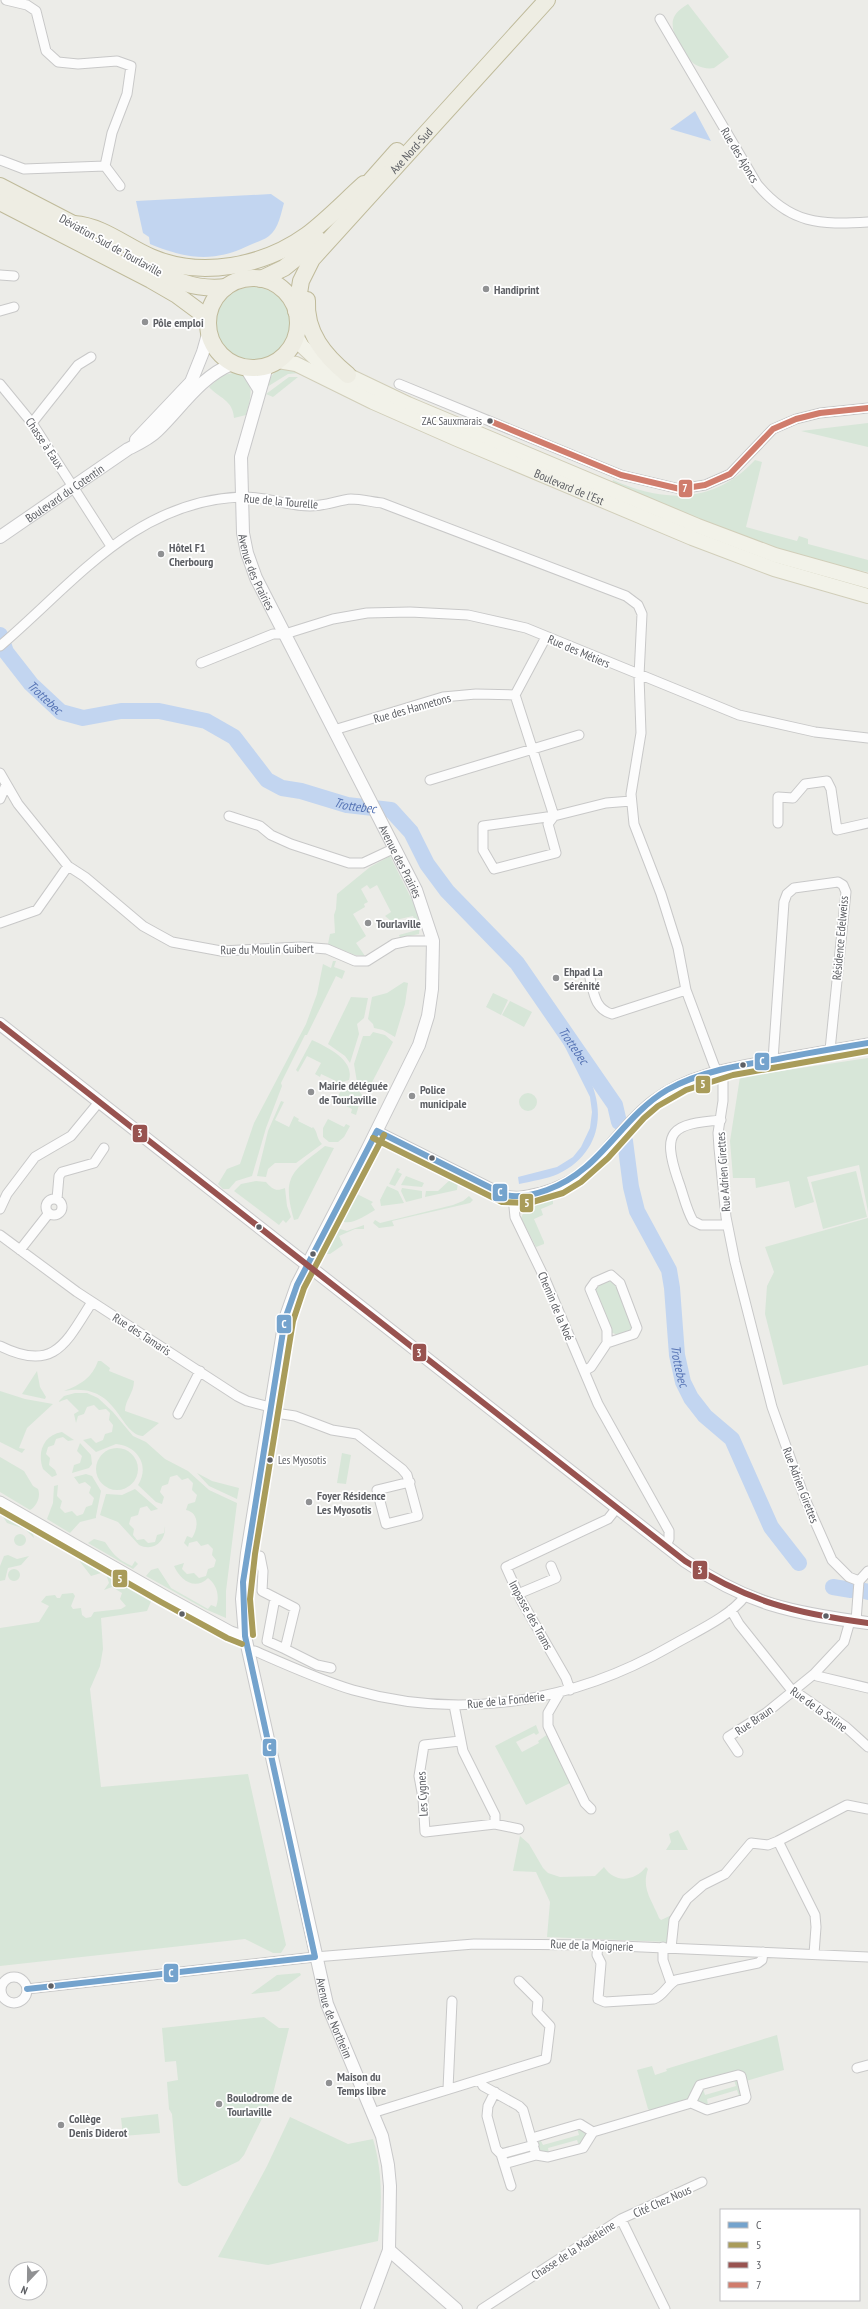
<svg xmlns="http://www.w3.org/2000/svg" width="868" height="2309" font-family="'PT Sans Narrow',sans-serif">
	<rect width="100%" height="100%" fill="#ecece8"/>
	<path fill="#d7e6d8" d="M688,4l41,53 -15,11c-6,1 -12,0 -18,-3 -11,-7 -26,-32 -23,-45 2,-8 9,-12 15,-16z
		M216 324a37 37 0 1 1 74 0a37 37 0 1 1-74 0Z
		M289,369l11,4 -12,1 -21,13c3,-12 8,-19 22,-18z
		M238,372c19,8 12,28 8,43l-12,3c-1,-18 -15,-20 -25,-31l14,-12z
		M289,377h9l-25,20 -7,-3z
		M868,423v24l-67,-16z
		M755,460l7,2 -16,65 51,14 2,-5 9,3v5l60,16v12c-86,-12 -176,-56 -256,-89l1,-3c51,23 101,24 142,-20z
		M390,856l25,50 4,14 -4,1 -2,-5 -22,5 -6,-5 6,-4 -14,-27 -7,4 -3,-4 -6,4 7,13 -4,2 1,3 -12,7 13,22 -10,7 9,13 -10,-1 -27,-11 2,-10 5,-1 -1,-18 2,-6 1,-15 33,-27z
		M420,924l-1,10 -19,4 -1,-3 18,-5 -1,-5z
		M333,961h3l-2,6 11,4 -3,8 -6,-3 -29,59h-2l-24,48 1,3 -16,42 -14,48 -16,5 -7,8h-6l-5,-5 9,-15 13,-5 14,-41 52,-99 11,-30 6,-30 8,4z
		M404,982l4,1 -3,21 -10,33 -12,-7 -9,-2 -1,-4 -5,-5 4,-22 15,-4z
		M493,993l15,7 -7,15 -15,-8z
		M351,997l17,1 -4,20 -7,6 2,10 -9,29 -5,-7 -17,-12z
		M510,1001l22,11 -8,15 -22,-12z
		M373,1032l12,3 8,7 -25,48 -11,-8 -3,-18 9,-28h7z
		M312,1040c15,7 43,20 37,40l-14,4 1,-3 -15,-7 -1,3 -5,-3 6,-11 -14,-7 -9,16 -2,-2z
		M868,1058v154l-9,-47 -52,12 7,25 -19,6 -6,-27 -33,7 -1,-10h-22l-3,-37 10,-64z
		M349,1086l7,1 6,8 -6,20 -5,-2 1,-4 -16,-8 5,-11z
		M519 1102a9 9 0 1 1 18 0a9 9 0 1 1-18 0Z
		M281,1101l3,1 -9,18 14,7 5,-11 5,3 -1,2 14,7 1,-1c5,5 3,11 9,17l-26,19h-21l-7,6 -2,8 -9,-1 11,-45z
		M328,1119l16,8 2,-3 4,2 -6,11 -6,5h-9l-6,-5v-9z
		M325,1146l9,2 -36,71 -4,1c-13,-45 -1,-49 31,-74z
		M397,1168l3,1 -2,3 4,2 -7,12 -6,-2z
		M856,1171l11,46 -44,12 -12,-47z
		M406,1176l18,7 -2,4 -21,-2z
		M452,1178l6,3 -1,9 -32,7 1,-6h12z
		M256,1181l10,1c6,7 10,10 19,6l2,18 4,11 -5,6 -3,-3 -4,5 -45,-34 7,-7z
		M387,1186l11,5 6,12 -23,3 -1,-6z
		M402,1188l20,3v7l-16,4 -5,-11z
		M357,1194l16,8 -2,2 4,6c-9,5 -24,16 -33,11z
		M469,1196l4,4 -3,3 -78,18 2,5 -15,2 -6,-5 2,-3 5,3 73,-18 10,-4z
		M550,1197l3,3v4l-12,5 2,6 -9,4 10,23v2l-8,3 -15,-29 7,-15z
		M868,1218v147l-85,20 -18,-71 2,-28 7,-14 -9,-25z
		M364,1225v4h-9l-16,7 4,9 -13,9h-4l-1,-2 12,-24 10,3z
		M607,1280l9,4 16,40 -2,7 -13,4 -6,-3 -16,-41 3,-6z
		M98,1361h3l9,7 -1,3 25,10c0,12 -9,19 -9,30l34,12 -16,13c-25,-2 -24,-55 -79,-45 16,-6 28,-13 34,-30z
		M37,1371l3,16 6,10 -1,2 -23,-5z
		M0,1391l25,8 28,5 -26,24 -8,20 6,1 -3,4 -22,-11z
		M75,1393h12l11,5 15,14 20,24 13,6 19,17 23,12 21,19 28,13 -11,88v27l-21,-9 -59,-33 5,-6 7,-2 13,20 37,21 3,-4 5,2c4,-11 1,-22 -8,-29 -13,13 -28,2 -34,-12l10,-3 -2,6 5,5 7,-1 5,5 7,-2 2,-7 6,-2 2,-7 -4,-5 1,-6 -5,-5 -7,2 -4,-5 -8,2 -1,4 -4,-4 3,-7 5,2c6,-9 8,-25 -6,-28l2,-6 7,-2 2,-7 -5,-5 1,-7 -5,-5 -6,2 -5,-5 -7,2 -2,7 -6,2 -2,6 4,5 -2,7 -6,-2 -18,-17c12,-19 0,-39 -22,-41l-20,8 -13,-12 8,-2 5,5 7,-3 2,-6 7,-2 1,-7 -4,-5 1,-7 -4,-4 -7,1 -5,-5 -7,2 -3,7 -6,2 -2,7 -2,-9 5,-3 -12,-12 -9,3 6,-6z
		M62,1432l12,8 -6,1 -5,-4 -7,2 -2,6 -6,2 -2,7 4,4 -1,7 6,5 2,5 -5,2 -9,-8c-6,-16 0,-34 19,-37z
		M80,1443l11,12 1,9 -3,4 -17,5 2,-8 6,-2 2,-7 -5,-5z
		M96 1469a21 21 0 1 1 42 0a21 21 0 1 1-42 0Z
		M342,1453l9,2 -5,29 -9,-1z
		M0,1457l24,14 9,15 5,3c3,7 -1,17 -8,21l-30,-18z
		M197,1473l15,8 27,7 -2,11 -28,-13z
		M86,1474l6,2 9,15 -5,25v2l-16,4 -10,11 -23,-14 6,-16 1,-17 4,-1 -1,11 5,5 -2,7 5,5 7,-2 5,5 6,-2 3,-7 6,-2 2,-7 -5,-5 2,-6 -6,-5 -6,2 -5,-7z
		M135,1489l23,20 -7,2 -4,-5 -7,2 -2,7 -7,2 -2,7 5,5 -1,6 4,5 7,-1 4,4 7,-1 2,-7 7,-2 1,-7c1,15 -11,26 -26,19l-21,-23 -18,-7 6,-21 16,1z
		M0,1512l32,18 2,8 -9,-9 -18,-6z
		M14 1540a6 6 0 1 1 12 0a6 6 0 1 1-12 0Z
		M94,1539l11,3c9,13 12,17 27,24l3,-5 3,3 -5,5 -45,-26z
		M74,1554l78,45 -5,12 -46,7 2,31 -3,17 -10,23 11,98 147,-13 38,171 -5,8h-8l-28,-14 -245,27v-338l39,-6 10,-16 -8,-4 5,-6 9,-1 2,3h3l2,-4 11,-1 2,3 -4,10 2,3 8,-1 1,7 4,3 5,-1 3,-5 27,-3 5,-3 -6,-7 2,-6 -10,-6 -8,3 5,-7 -3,-9 -5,-1 -10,3z
		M8,1555l9,4 12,-3 -8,9 -13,3 -3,12 -5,1v-15l4,-10z
		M8 1575a6 6 0 1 1 12 0a6 6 0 1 1-12 0Z
		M536,1725l3,8 -3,2 -2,-2 -18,9 6,10 17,-9 -1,-2 10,-7 24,48 -46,23 -31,-59z
		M678,1830l10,20h-22l5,-8 -2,-8z
		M520,1836l9,8 14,24 5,5 12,4 35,-1 9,-9c11,17 31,14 42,0l2,2c-7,20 4,31 11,49l2,2 13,-6 -6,28 -121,-5 3,-35 -14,-30 -23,-1z
		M300,1973l1,2 -22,16 -28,3 26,-19z
		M264,2017l15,11h10l-17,70 -28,57 -5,6 -52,25h-5l-4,-4 -6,-68 -3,-5 -2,-27 11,-2 -2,-19 -11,1 -3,-34z
		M777,2035l7,35 -38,11 -3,-9 -5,-2 -42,12 -10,20 -35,9 -3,-2 -11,-39 15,-4 3,9 12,-4 -1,-2z
		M734,2080l5,1 3,14 -3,1 -2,-6 -30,9 1,6 -12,-2 3,-13 4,-1 2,6 31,-9z
		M158,2114l2,19 -37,3 -2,-18z
		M290,2117l58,27 25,-5c10,34 9,66 5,102l-110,24 -50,-8 49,-91z
		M577,2128l10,3 1,4 -9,11 -2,-6 -29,8 1,6 -9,-2 -2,-7 2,-6 3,6 36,-10z"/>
	<path fill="#c2d5f0" d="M695,111l16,30 -41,-12z
		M271,194l13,9c-3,10 -5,25 -15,33 -5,4 -13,6 -19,9 -37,18 -63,14 -100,-1l-1,-7 -6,-4 -7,-32z
		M567,1034l24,34 -5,4c22,39 14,82 -28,102 -11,5 -26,7 -39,10l-1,-7 39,-10 16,-10 8,-10 9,-19 2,-16 -2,-15 -29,-58z"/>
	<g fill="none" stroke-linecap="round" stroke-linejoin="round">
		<g stroke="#c2d5f0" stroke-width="16">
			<path id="s1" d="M0,635l6,17 25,32 30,28 22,6 38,-7h38l47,10 28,16 33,43 15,8 19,3 46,14 44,5 20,22 16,32 20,27 70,72 98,142 4,17"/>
			<path id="s2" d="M625,1141l6,46 6,24 32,59 3,18 5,67 6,27 8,16 14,18 27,23 39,88 28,36"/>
			<path d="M833,1587l18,3"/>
			<path d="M865,1591l3,1"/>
		</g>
		<g stroke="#c8c8c8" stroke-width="11">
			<path id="street" d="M6,0l21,5 9,6 10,40 12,11 20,2 39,-3 14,5 -4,28 -15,39 -7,33 15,20
				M660,19l97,165c33,40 63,41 111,38
				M0,160l24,9 81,-3
				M0,275l14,1
				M0,311l14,-4
				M0,384l32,39 79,123
				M399,384l222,91 59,14 25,-4 25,-11 43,-45 23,-10 24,-6 48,-5
				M32,423l46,-58 13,-8
				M546,637l-31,58 39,121 52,-13 25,-2
				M0,646c74,-63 135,-145 241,-149 24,-1 46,9 69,9 15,0 29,-6 41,-7 10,0 21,3 31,4l244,93 12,9 4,9 -3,62 2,57 -10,61 3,30 27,70 17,54 8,42 28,75 9,17v19l-5,32 1,15 7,69 9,45 37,145 33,92 27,61 17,17 10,4
				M201,663l72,-29h12l48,-15 34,-6 43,-1 58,3 58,13 213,87 76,17 53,6
				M334,730l109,-33 33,-3 39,1
				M0,773l18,31 50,62 17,11 58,49 29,16 49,9 81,-4 25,2 28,12h12l27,-17 14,-3h25
				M430,780l149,-45
				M0,799l6,-14
				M229,816l31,10 11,9 20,9 58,19h14l32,-15
				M554,816l-6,8 8,29 -62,16 -11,-19v-24z
				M778,823v-26l15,1 12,-14 22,-3 4,8 6,41 31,-7
				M0,923l37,-13 31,-44
				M590,978c4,16 5,31 22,36l74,-24
				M773,1060l11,-158 3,-8 7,-6 44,-6 5,3 3,7 -16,158
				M721,1120c-49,4 -60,10 -43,60 5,13 8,29 15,41l8,4h26
				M377,1131l128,64c13,3 23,0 36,-3 57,-15 70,-60 112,-92 37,-28 84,-34 129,-42 28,-5 57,-10 86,-15
				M513,1197l2,20 30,62 53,125 71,127v8l-4,8
				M57,1199l2,-23 3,-4 32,-9 10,-15
				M46 1207a8 8 0 1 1 16 0a8 8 0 1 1-16 0Z
				M0,1209l7,-15 28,-37 36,-21 28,-34
				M0,1235l77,57 160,104 10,5 23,6
				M20,1250l29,-37
				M611,1275l9,8 17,45 -3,6 -27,9v-13l-17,-41 5,-7z
				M0,1346c54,27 66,-3 92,-44
				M584,1371l7,-4 16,-24
				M269,1412l26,4 37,14 25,4 45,35 5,6 11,41 -32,8 -9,-34 33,-8
				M178,1414l22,-43
				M0,1501l165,94 66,36 14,5
				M260,1556l3,15 -1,20 33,17 -10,41 32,16 14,3
				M518,1594l38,-16 -5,-12
				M275,1598l-8,43 18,8
				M731,1610l8,14 51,64 56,39 22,20
				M850,1621l-6,21 -30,32 3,2 51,12
				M856,1621l3,-40 9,-10
				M249,1652l6,-1c32,14 65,29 98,39 109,31 221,12 318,-44 22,-13 59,-29 74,-50
				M570,1690l-4,-12 -45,-78 -15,-33 102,-48 8,-10
				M559,1694l-11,19v13l37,77 6,6
				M454,1705l9,46 32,64v9
				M460,1741l-36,4 -5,31 4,22 2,34 70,-8 24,5
				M738,1752l-10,-15 38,-24 48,-39
				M778,1841l37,74 1,12 -2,27
				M598,1945l-1,10 4,8 -3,36 7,3 49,-3c10,-4 13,-14 22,-19l82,-17 4,-3 1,-8
				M663,1947v13l8,23
				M671,1948l3,-28 13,-21 16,-14 22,-11 26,-31 17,2 10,-4 69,-36 21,4
				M1 1990a13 13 0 1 1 26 0a13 13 0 1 1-26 0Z
				M27,1989l288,-32 159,-13 124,1 270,12
				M857,2068l11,-3
				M738,2075l3,1 5,21 -1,2 -38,11 -16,-7 9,-18z
				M480,2080l3,6 36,20 4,4 13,45
				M448,2089l4,-88
				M495,2092l-7,14 -1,10 9,33 5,5 10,32
				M372,2113l174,-54 4,-33 -13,-14 1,-12 -19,-19
				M593,2132l98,-29
				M501,2154l33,-9
				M504,2164l32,-9 12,2 35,-9 10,-16 -13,-8 -48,14
				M621,2219l81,-37
				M482,2309l139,-90 44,90"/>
		</g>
		<g stroke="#c8c8c9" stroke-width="14">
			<g id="secondary">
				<path id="s3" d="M267,366l-26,91 2,76 4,20 9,25 160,312 17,51 -1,48 -4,27 -9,29 -52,105 -70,135 -12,34 -38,234 -5,46 3,37 82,368 55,132 6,29 2,21 -1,64"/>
				<path d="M246,368l13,21"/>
				<path d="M136,440l55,-58 12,-30 5,-18"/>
				<path id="s4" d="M0,537l128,-88c10,-5 21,-10 29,-18 24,-23 43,-54 75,-67"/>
				<path d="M0,1024l685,537c64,44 108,52 183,62"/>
				<path d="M389,2250l67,59"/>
				<path d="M367,2309l22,-59"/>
			</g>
		</g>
		<g stroke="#d1ceb9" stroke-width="16">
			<g id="primary">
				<path d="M296,336l6,10 16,15 90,43 290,122 77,29 93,26"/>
				<path id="s5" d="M278,361l18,3 77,38 84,37 235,99 82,31 94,27"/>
			</g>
		</g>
		<g stroke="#bfba9a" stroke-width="18">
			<g id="highway">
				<path d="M0,186l83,43"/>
				<path d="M358,195l39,-44"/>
				<path d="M0,202l151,78 26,15 31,23"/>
				<path d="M74,224c29,2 51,22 77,33 50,22 113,9 156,-22 20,-15 38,-34 57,-51"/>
				<path d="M138,260c31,17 52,31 88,27"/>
				<circle cx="253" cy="323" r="45"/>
				<path d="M261,279l23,-11 35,-28"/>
				<path d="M307,300c-2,33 18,56 41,75"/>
				<path id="s6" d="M296,311l5,-30 11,-22 235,-259"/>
			</g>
		</g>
		<use href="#street" stroke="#fcfcfc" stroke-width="9"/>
		<use href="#secondary" stroke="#fcfcfc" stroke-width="12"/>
		<use href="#primary" stroke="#f2f2e9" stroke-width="14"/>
		<use href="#highway" stroke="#eeede3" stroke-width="16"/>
		<g stroke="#fff" stroke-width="9">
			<path id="bus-1" d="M377,1131l128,64c14,3 28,0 42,-5 54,-19 73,-72 120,-100 34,-19 73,-25 111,-31 30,-6 60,-11 90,-16
				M315,1957l-70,-321 -2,-54 42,-263 12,-34 80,-154
				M27,1989l288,-32"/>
		</g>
		<g stroke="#fff" stroke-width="9">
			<path id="bus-2" d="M373,1138l129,64 27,1 34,-10 18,-11 27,-24 36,-40 14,-12 28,-16 47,-15 135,-24
				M0,1510l161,92 66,36 15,6
				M253,1635l-3,-36 5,-45 38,-233 11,-33 80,-153"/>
		</g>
		<g stroke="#fff" stroke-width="9">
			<path id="bus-3" d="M0,1024l685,537c64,41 109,52 183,62"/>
		</g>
		<g stroke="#fff" stroke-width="9">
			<path id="bus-4" d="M490,421l131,54 59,14 25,-4 25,-11 43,-45 23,-10 24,-6 48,-5"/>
		</g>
		<use href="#bus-1" stroke="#74a3cd" stroke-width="6"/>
		<use href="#bus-2" stroke="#a99c5a" stroke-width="6"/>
		<use href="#bus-3" stroke="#985350" stroke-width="6"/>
		<use href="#bus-4" stroke="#d07c6c" stroke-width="6"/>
	</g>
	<g fill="#909193" stroke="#fff" stroke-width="1.5">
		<circle cx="486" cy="289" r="4"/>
		<circle cx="145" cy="322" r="4"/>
		<circle cx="161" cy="554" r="4"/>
		<circle cx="368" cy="923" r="4"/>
		<circle cx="556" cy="978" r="4"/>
		<circle cx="311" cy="1092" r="4"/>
		<circle cx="412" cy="1096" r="4"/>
		<circle cx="309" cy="1502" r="4"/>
		<circle cx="329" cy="2083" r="4"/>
		<circle cx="219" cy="2104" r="4"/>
		<circle cx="61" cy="2125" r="4"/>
	</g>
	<g fill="#5e6065" stroke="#fff" stroke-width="1.5">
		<circle cx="490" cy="421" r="3.5"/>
		<circle cx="743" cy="1065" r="3.5"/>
		<circle cx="432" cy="1158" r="3.5"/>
		<circle cx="259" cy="1227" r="3.5"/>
		<circle cx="313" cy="1254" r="3.5"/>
		<circle cx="270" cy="1460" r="3.5"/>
		<circle cx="182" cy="1614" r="3.5"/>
		<circle cx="826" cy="1616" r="3.5"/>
		<circle cx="51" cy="1986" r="3.5"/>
	</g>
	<g text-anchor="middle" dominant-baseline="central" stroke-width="3.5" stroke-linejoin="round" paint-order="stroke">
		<g font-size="11" fill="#5e6065" stroke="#fff" text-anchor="end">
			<text x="482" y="421">ZAC Sauxmarais</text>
			<text x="278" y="1460" text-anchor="start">Les Myosotis</text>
		</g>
		<g font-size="12" fill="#5e6065" stroke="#fff">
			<text stroke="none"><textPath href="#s6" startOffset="202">Axe Nord-Sud</textPath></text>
			<text transform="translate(740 155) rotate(59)">Rue des Ajoncs</text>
			<text transform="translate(111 245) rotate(29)">Déviation Sud de Tourlaville</text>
			<text transform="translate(45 443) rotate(56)">Chasse à Eaux</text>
			<text stroke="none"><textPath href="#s5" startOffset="318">Boulevard de l'Est</textPath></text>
			<text stroke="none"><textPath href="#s4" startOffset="78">Boulevard du Cotentin</textPath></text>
			<text transform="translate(281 501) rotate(5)">Rue de la Tourelle</text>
			<text stroke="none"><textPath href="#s3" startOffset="212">Avenue des Prairies</textPath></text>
			<text transform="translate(579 651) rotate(23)">Rue des Métiers</text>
			<text transform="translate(412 708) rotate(-16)">Rue des Hannetons</text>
			<text stroke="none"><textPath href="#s3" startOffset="536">Avenue des Prairies</textPath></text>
			<text transform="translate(840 938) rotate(-85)">Résidence Edelweiss</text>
			<text transform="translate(267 949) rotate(-1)">Rue du Moulin Guibert</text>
			<text transform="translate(723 1172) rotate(-94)">Rue Adrien Girettes</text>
			<text transform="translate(556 1306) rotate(67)">Chemin de la Noé</text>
			<text transform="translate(142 1334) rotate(33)">Rue des Tamaris</text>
			<text transform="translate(801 1485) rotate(69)">Rue Adrien Girettes</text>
			<text transform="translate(531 1615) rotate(61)">Impasse des Trams</text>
			<text transform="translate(506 1700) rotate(-6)">Rue de la Fonderie</text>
			<text transform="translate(819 1709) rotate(36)">Rue de la Saline</text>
			<text transform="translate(754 1720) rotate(-34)">Rue Braun</text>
			<text transform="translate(422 1794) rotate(-93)">Les Cygnes</text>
			<text transform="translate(592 1945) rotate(2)">Rue de la Moignerie</text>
			<text stroke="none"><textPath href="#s3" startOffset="1746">Avenue de Northeim</textPath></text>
			<text transform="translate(662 2201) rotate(-24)">Cité Chez Nous</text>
			<text transform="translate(573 2250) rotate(-33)">Chasse de la Madeleine</text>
		</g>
		<g font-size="12" font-weight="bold" fill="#5e6065" stroke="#fff" text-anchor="start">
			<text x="494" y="289">Handiprint</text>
			<text x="153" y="322">Pôle emploi</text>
			<text x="169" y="547">Hôtel F1<tspan x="169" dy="14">Cherbourg</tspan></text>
			<text x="376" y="923">Tourlaville</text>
			<text x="564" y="971">Ehpad La<tspan x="564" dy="14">Sérénité</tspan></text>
			<text x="319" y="1085">Mairie déléguée<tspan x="319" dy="14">de Tourlaville</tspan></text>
			<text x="420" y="1089">Police<tspan x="420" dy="14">municipale</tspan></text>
			<text x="317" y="1495">Foyer Résidence<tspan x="317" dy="14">Les Myosotis</tspan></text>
			<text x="337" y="2076">Maison du<tspan x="337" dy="14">Temps libre</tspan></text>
			<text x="227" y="2097">Boulodrome de<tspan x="227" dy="14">Tourlaville</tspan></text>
			<text x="69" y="2118">Collège<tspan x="69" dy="14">Denis Diderot</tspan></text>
		</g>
		<g font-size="13" font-style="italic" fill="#5674b5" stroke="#fff">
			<text stroke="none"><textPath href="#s1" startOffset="78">Trottebec</textPath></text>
			<text stroke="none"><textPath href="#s1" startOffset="426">Trottebec</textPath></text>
			<text stroke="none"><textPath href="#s1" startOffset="762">Trottebec</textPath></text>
			<text stroke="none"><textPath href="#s2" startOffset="235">Trottebec</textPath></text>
		</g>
	</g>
	<g stroke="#fff" stroke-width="1.5">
		<rect x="678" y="479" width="15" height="19" rx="4" fill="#d07c6c"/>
		<rect x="754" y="1052" width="16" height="19" rx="4" fill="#74a3cd"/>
		<rect x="695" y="1075" width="16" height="19" rx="4" fill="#a99c5a"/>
		<rect x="132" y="1124" width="16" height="19" rx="4" fill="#985350"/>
		<rect x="492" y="1183" width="16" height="19" rx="4" fill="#74a3cd"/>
		<rect x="519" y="1193" width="15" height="20" rx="4" fill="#a99c5a"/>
		<rect x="276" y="1314" width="16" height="20" rx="4" fill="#74a3cd"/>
		<rect x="412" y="1343" width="15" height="19" rx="4" fill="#985350"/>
		<rect x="692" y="1560" width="16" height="20" rx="4" fill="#985350"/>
		<rect x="112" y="1569" width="16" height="19" rx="4" fill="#a99c5a"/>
		<rect x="262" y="1738" width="15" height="19" rx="4" fill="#74a3cd"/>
		<rect x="163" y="1963" width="16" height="20" rx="4" fill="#74a3cd"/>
	</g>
	<g font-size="11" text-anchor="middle" font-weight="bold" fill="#fff">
		<text x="685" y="492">7</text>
		<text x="762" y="1065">C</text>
		<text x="703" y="1088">5</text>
		<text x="140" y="1137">3</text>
		<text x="500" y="1196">C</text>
		<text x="527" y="1207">5</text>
		<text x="284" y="1328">C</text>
		<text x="419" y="1357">3</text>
		<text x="700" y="1574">3</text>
		<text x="120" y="1583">5</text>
		<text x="269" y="1751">C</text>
		<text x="171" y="1977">C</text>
	</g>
	<rect x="720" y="2209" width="140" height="92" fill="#ffffff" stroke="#bfbfc1"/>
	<rect x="728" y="2222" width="20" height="6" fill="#74a3cd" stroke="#bfbfc1"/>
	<text x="756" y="2229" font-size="12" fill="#5e6065">C</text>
	<rect x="728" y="2242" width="20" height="6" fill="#a99c5a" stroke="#bfbfc1"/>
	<text x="756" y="2249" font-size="12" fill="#5e6065">5</text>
	<rect x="728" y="2262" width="20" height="6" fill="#985350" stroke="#bfbfc1"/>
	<text x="756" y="2269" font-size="12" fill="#5e6065">3</text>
	<rect x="728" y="2282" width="20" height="6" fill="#d07c6c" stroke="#bfbfc1"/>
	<text x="756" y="2289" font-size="12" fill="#5e6065">7</text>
	<g transform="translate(28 2281) rotate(202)"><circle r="19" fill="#ffffff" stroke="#bfbfc1"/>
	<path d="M0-3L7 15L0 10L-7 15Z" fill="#909193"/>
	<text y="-6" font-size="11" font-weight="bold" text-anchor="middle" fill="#5e6065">N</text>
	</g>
</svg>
